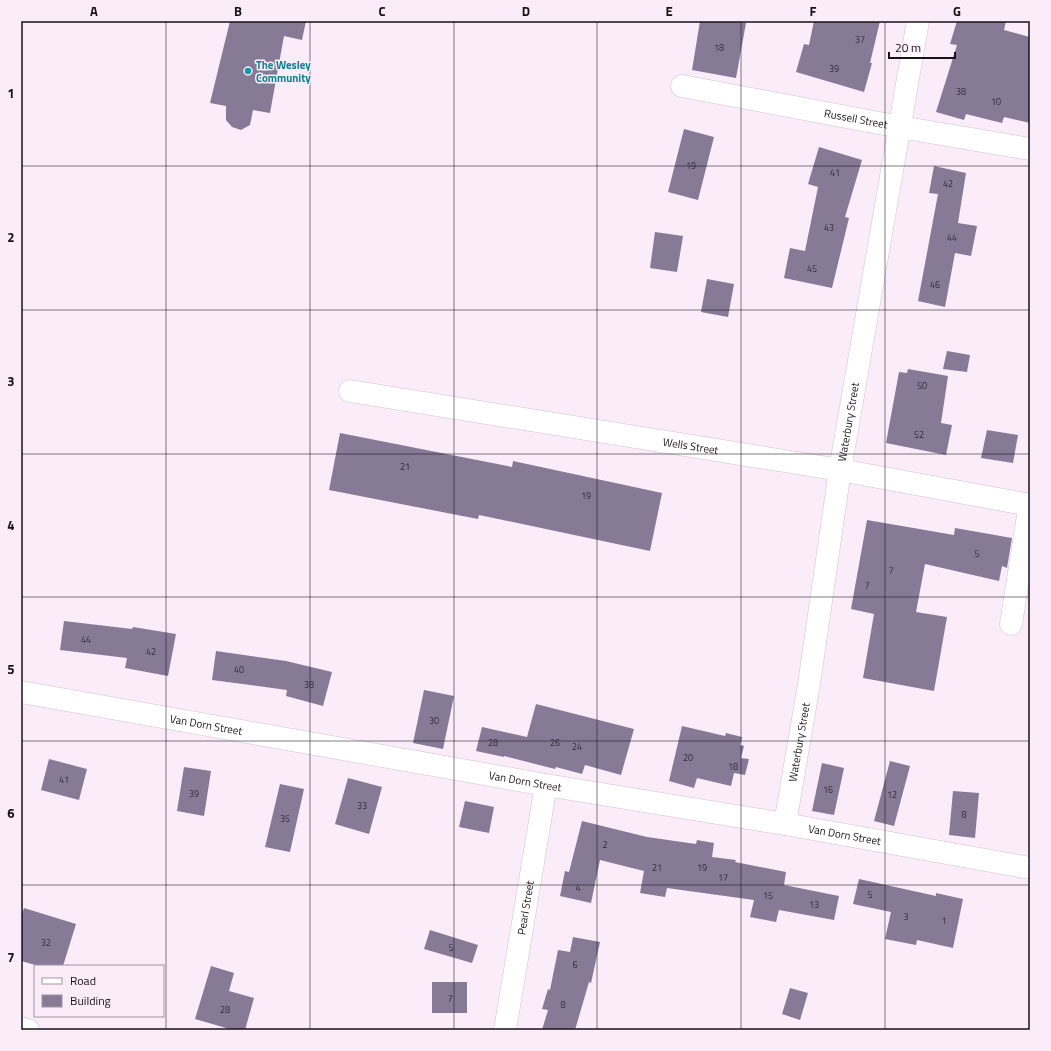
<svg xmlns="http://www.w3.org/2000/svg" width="1051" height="1051" font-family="'Titillium Web',sans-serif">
	<rect width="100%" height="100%" fill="#fbecfa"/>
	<path fill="#877a97" d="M230,21h76l-4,19 -18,-4 -14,77 -17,-3 -3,15 -9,5 -9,-3 -6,-7v-14l-16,-3z
		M700,21h33l13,2 -10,55 -44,-8z
		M814,21h66l-10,42h2l-8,29 -68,-20 8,-28 5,1z
		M957,21h49l-2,9 26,7v86l-26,-6 -2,6 -36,-9 -2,6 -28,-8 21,-67 -7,-1z
		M684,129l30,8 -16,63 -30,-8z
		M819,147l43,13 -17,57 4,1 -17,70 -48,-10 6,-30 15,3 13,-64 -10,-3z
		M934,166l32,7 -8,50 19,3 -6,30 -16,-3 -10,54 -27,-6 20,-107 -9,-1z
		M655,232l28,4 -6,36 -27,-4z
		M707,279l27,5 -6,33 -27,-5z
		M947,351l23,4 -3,17 -24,-3z
		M908,369l40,7 -7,47 11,2 -6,30 -60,-12 13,-71 8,1z
		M987,430l31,5 -5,28 -32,-5z
		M340,433l172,34 1,-6 149,32 -12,58 -171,-36 -1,4 -149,-29z
		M867,520l87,15 1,-7 57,10 -5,30 -5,-2 -3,15 -74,-17 -9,48 31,5 -13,74 -71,-13 11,-64 -23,-5z
		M64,621l68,8 1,-2 43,7 -8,42 -43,-8 2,-10 -67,-8z
		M216,651l70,10 46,11 -9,34 -37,-10 1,-6 -75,-10z
		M424,690l30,6 -11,53 -30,-6z
		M536,704l98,25 -13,46 -36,-10 -3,9 -26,-7 -1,2 -51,-13v1l-28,-6 6,-24 45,10z
		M682,726l43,10 1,-3 16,4 -2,8 4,1 -3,12 8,1 -4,16 -11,-2 -3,13 -34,-8 -3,10 -25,-7z
		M49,759l38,10 -8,31 -38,-10z
		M890,761l20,5 -16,60 -20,-5z
		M822,763l22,5 -10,47 -22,-4z
		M184,767l27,4 -7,45 -27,-5z
		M348,778l34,9 -13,47 -34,-10z
		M280,784l24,5 -14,63 -25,-5z
		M953,791l26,2 -4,45 -26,-3z
		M465,801l29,6 -5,26 -30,-6z
		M582,821l65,16 49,7 1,-4 17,3 -2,14 24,3 -1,2 51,10 -2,13 55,11 -5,24 -55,-10 -3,12 -26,-5 4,-17 -87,-12 -2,9 -25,-4 4,-22 -44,-11 -9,43 -31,-7 5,-25 4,1z
		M859,879l77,17v-3l27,6 -10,49 -36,-8 -1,5 -31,-6 6,-27 -38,-8z
		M24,908l52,16 -13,42h-24l-18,-5v-44z
		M430,930l48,15 -6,18 -48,-14z
		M573,937l27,5 -9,41 -2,-1 -14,48h-33l6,-20 -6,-1 6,-20 2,1 8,-40 12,2z
		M211,966l23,7 -5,18 25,7 -9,32h-12l-38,-11z
		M432,982h35v31h-35z
		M790,988l18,5 -8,27 -18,-6z"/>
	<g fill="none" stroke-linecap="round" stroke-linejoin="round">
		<g stroke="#d0c2d0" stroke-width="23">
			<g id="minor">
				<path id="s1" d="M682,86l218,41 130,22"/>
				<path id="s2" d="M350,391l490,79 190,35"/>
				<path d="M1011,624l19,-121"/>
				<path id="s3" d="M21,692l525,93 239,39 245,44"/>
				<path id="s4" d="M785,824l24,-140 31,-214 78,-449"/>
				<path d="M21,1028l7,2"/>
				<path id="s5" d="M505,1030l41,-245"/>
			</g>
		</g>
		<use href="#minor" stroke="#fff" stroke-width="22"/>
	</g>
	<path fill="none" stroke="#171217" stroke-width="1" stroke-opacity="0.55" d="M166,21v1009M310,21v1009M454,21v1009M597,21v1009M741,21v1009M885,21v1009M21,166h1009M21,310h1009M21,454h1009M21,597h1009M21,741h1009M21,885h1009"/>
	<circle fill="#0f9aa8" stroke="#fbecfa" stroke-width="1.5" cx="248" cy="71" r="4"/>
	<g text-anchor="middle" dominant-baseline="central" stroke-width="3" stroke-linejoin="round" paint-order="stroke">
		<g font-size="9" fill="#332c37">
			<text x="860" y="39">37</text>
			<text x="719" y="47">18</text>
			<text x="834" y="68">39</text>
			<text x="961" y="91">38</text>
			<text x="996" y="101">10</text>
			<text x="691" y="165">19</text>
			<text x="835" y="172">41</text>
			<text x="948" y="183">42</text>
			<text x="829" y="227">43</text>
			<text x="952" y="237">44</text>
			<text x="812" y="268">45</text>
			<text x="935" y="284">46</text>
			<text x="922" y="385">50</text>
			<text x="919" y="434">52</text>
			<text x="405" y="466">21</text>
			<text x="586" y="495">19</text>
			<text x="977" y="553">5</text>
			<text x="891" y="570">7</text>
			<text x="867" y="585">7</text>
			<text x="86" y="639">44</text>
			<text x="151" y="651">42</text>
			<text x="239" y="669">40</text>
			<text x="309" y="684">38</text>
			<text x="434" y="720">30</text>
			<text x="493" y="742">28</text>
			<text x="555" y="742">26</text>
			<text x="577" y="746">24</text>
			<text x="688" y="757">20</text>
			<text x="733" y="766">18</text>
			<text x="64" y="779">41</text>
			<text x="828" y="789">16</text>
			<text x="194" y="793">39</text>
			<text x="892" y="794">12</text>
			<text x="362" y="805">33</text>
			<text x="964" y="814">8</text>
			<text x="285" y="818">35</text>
			<text x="605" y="844">2</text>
			<text x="657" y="867">21</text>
			<text x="702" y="867">19</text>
			<text x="723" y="877">17</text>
			<text x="578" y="887">4</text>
			<text x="870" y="894">5</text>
			<text x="768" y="895">15</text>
			<text x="814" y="904">13</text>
			<text x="906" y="916">3</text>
			<text x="944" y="920">1</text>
			<text x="46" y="942">32</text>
			<text x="451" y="947">5</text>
			<text x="575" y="964">6</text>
			<text x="450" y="998">7</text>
			<text x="563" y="1004">8</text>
			<text x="225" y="1009">28</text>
		</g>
		<g font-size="11" font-weight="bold" fill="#0d838f" stroke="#fbecfa" text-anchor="start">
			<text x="256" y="65">The Wesley<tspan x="256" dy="13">Community</tspan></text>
		</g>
		<g font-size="11" fill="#171217" stroke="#fbecfa">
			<text stroke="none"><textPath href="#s1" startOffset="177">Russell Street</textPath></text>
			<text stroke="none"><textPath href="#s4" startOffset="407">Waterbury Street</textPath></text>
			<text stroke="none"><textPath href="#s2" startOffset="345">Wells Street</textPath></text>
			<text stroke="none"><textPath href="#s3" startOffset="188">Van Dorn Street</textPath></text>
			<text stroke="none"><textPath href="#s4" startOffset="83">Waterbury Street</textPath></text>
			<text stroke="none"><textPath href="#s3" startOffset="512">Van Dorn Street</textPath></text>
			<text stroke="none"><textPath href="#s3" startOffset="836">Van Dorn Street</textPath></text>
			<text stroke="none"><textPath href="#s5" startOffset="124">Pearl Street</textPath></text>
		</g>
	</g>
	<rect width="1051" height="1051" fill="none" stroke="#fbecfa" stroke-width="44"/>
	<rect x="34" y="965" width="130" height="52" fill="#fbecfa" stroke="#a0959f"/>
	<rect x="42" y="978" width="20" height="6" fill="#ffffff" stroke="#a0959f"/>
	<text x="70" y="985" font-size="12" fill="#171217">Road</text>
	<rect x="42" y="995" width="20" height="12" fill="#877a97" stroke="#a0959f"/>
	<text x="70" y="1005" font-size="12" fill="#171217">Building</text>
	<path d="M889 52v6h66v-6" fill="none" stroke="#171217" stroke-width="2"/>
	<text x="895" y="52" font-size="12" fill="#171217" stroke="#fbecfa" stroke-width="3" paint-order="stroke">20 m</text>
	<rect x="22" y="22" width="1007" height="1007" fill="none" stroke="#171217" stroke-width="1.5"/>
	<g font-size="13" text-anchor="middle" font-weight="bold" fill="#171217">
		<text x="94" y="16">A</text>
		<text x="238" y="16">B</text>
		<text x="382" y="16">C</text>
		<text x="526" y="16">D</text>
		<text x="669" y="16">E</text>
		<text x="813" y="16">F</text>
		<text x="957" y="16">G</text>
		<text x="11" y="98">1</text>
		<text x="11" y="242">2</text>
		<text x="11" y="386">3</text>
		<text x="11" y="530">4</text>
		<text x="11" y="674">5</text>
		<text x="11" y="818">6</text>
		<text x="11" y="962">7</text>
	</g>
</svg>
